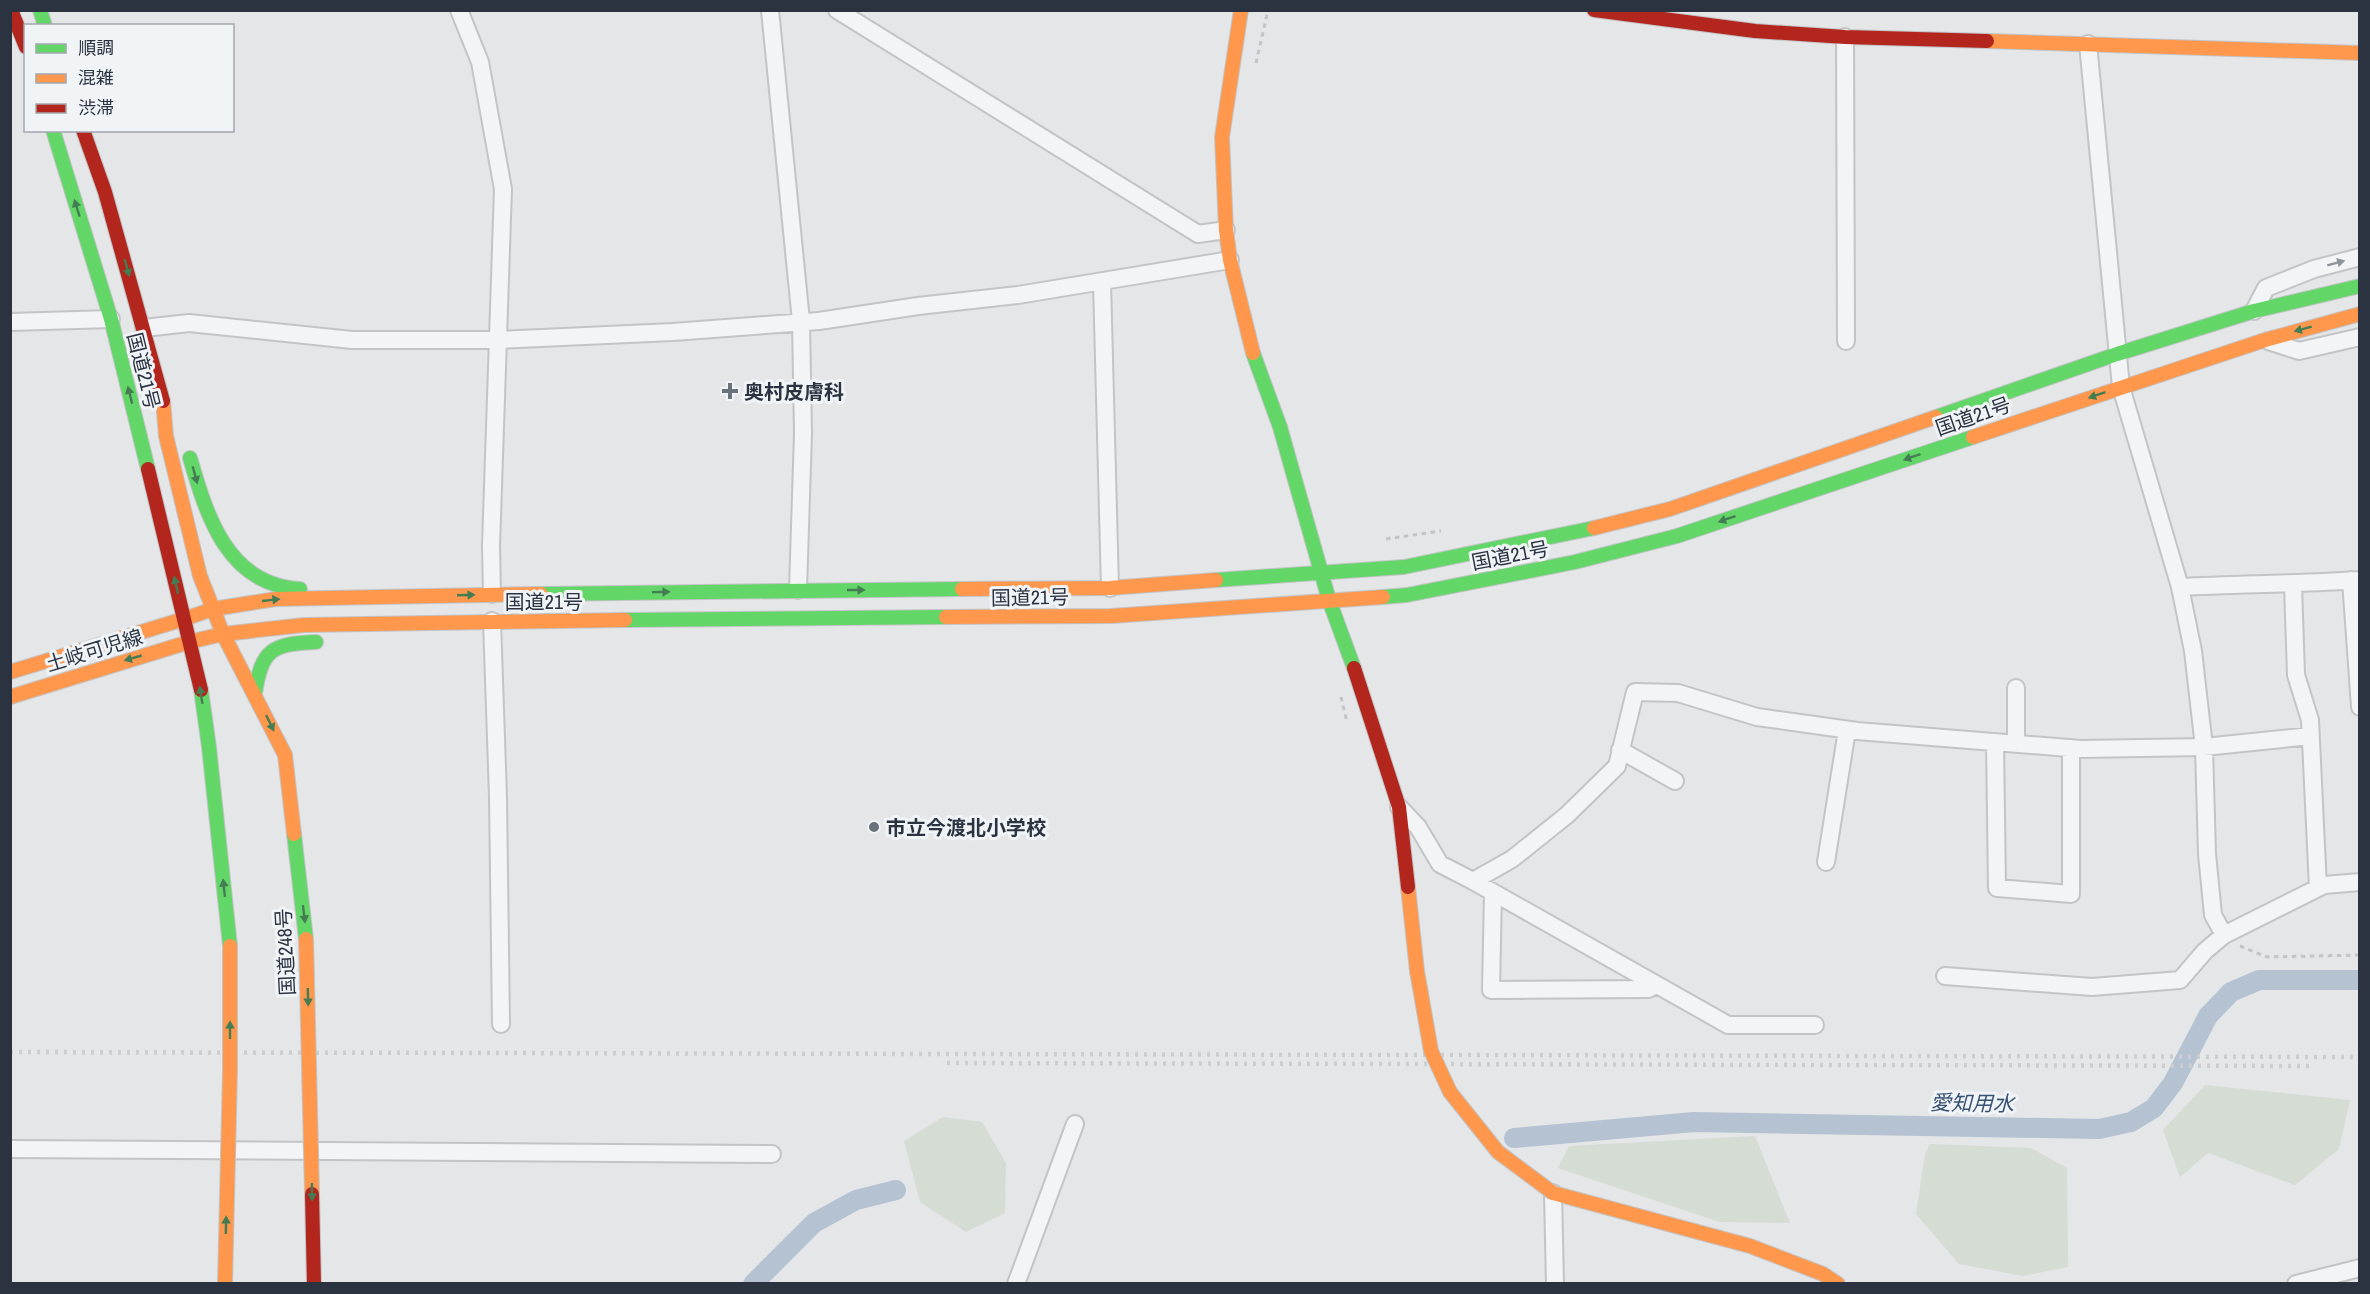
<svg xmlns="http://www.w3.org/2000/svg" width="2370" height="1294" font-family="'Archivo Narrow','Noto Sans JP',sans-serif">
	<rect width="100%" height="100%" fill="#e4e6e8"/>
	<path fill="#d4dcd4" d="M2205,1085l145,15 -11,49 -44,36 -87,-32 -28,24 -17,-47z
		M943,1117l39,5 24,41 -1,50 -39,19 -46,-30 -16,-61z
		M1755,1136l35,87 -70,-1 -162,-54 11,-22z
		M1930,1144l101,4 36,20 1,99 -45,9 -64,-12 -43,-50 9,-60z"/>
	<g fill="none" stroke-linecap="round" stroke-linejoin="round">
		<path stroke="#b4c2d1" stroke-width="20" d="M1514,1138l180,-16 405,7 32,-7 23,-14 19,-25 35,-67 23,-24 28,-12h101
			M753,1284l61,-61 42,-23 40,-10"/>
		<g stroke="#c2c4c6" stroke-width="20">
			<path id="street" d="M459,10l21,52 23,127 -12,357 1,48
				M770,10l31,311 2,112 -5,157
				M837,10l361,224 28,-4
				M1845,37l1,304
				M2088,44l33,343 59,200 13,64 11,96 3,107 6,61 11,20
				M1102,282l8,306
				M2254,311l12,-23 48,-19 46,-12
				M10,322l101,-3
				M144,328l45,-5 163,17h147l174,-8 146,-11 99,-15 100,-11 212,-35
				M2268,341l31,10 61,-14
				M2351,580l9,127
				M2293,585l3,90 14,45 8,168
				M2180,587c60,-3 120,-3 180,-7
				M492,621l6,176 3,227
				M1995,742l2,146 74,6v-146
				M2016,744v-56
				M1620,750l55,31
				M1399,807l19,20 22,37 33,17 39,-22 55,-44 50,-49 18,-74 43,1 79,24 100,14 224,18 123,-2 107,-11
				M1826,862l21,-132
				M1473,881l255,144h87
				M1493,892l-2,98 157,-1 8,-4
				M1945,976l147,11 88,-7 25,-29 19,-16 100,-50 36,-3
				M10,1149l762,5
				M1553,1193l2,91
				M1016,1284l59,-160
				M2296,1284l64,-16"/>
		</g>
		<g stroke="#c2c4c6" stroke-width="16">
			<path id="fast" d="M40,10l5,16
				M53,130l58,189 37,150
				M1253,353l27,74 49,173 25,68
				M1936,417l181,-63 137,-43 106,-25
				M190,458c17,59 38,127 110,131
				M1216,580l188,-13 190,-39
				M541,594l421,-5
				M1383,597l24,-2 168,-33 102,-26 296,-99
				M625,620l321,-3
				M201,690l8,57 21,199
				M255,693c7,-44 17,-49 61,-51
				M294,834l12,105"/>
		</g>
		<g stroke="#c2c4c6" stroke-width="16">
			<path id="slow" d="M1241,10l-19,127 4,93 4,30 23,93
				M1987,41l373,12
				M163,401l3,35 34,140 23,58 62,121 9,79
				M1973,437l292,-97 95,-26
				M1594,528l76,-19 266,-92
				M962,589l148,-1 106,-8
				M946,617l165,-1 272,-19
				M184,619l29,-10 63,-10 265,-5
				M189,642l34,-8 81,-9 321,-5
				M10,672l174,-53
				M10,697l179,-55
				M1408,887l9,84
				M1553,1193l197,53 73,28 15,10"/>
		</g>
		<g stroke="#c2c4c6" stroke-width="16">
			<path id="jam" d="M11,10l15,37
				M1594,10l161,21 90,6 142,4
				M83,130l22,62 58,209
				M148,469l53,221
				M1354,668l45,139 9,80"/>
		</g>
		<path stroke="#c2c4c8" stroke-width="3" stroke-dasharray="4.5 4.5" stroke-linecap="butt" d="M1256,63l12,-53
			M1386,539l55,-8
			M1341,697l6,25
			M2240,946l27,11 93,-2"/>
		<use href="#street" stroke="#f2f4f5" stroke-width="16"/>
		<use href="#fast" stroke="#63d668" stroke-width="14"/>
		<use href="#slow" stroke="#ff974d" stroke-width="14"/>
		<use href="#jam" stroke="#b3261e" stroke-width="14"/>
		<path stroke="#cccdcf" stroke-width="4.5" stroke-dasharray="3 6" stroke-linecap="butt" d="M10,1052l2350,5
			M947,1063l1368,3"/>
		<g stroke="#c2c4c6" stroke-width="16" stroke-linecap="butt">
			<path id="slow-bridge" d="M306,939l6,255
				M1417,971l14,80 19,41 48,60 55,41
				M225,1284l5,-214v-124"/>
		</g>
		<g stroke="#c2c4c6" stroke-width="16" stroke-linecap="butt">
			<path id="jam-bridge" d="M312,1194l2,90"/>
		</g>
		<use href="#slow-bridge" stroke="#ff974d" stroke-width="14"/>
		<use href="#jam-bridge" stroke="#b3261e" stroke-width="14"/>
	</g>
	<defs><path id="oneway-solid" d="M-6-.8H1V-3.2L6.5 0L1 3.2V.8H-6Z" transform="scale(1.5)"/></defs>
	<g fill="#447c53">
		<use href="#oneway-solid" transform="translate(77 208) rotate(-107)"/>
		<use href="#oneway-solid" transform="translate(127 268) rotate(74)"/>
		<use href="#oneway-solid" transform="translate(2303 329) rotate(165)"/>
		<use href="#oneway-solid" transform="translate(130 395) rotate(-104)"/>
		<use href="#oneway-solid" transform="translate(2097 395) rotate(161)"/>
		<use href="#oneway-solid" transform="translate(1912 457) rotate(161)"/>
		<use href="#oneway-solid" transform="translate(195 475) rotate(75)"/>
		<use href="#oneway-solid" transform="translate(1727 519) rotate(161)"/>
		<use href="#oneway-solid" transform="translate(176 585) rotate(-103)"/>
		<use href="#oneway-solid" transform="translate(856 590)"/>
		<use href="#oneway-solid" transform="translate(661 592) rotate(-1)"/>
		<use href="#oneway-solid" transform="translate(466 595) rotate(-2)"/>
		<use href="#oneway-solid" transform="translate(271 600) rotate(-6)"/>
		<use href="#oneway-solid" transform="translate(133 658) rotate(164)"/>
		<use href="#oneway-solid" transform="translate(201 695) rotate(-99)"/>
		<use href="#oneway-solid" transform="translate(270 723) rotate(64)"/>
		<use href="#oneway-solid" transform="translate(224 888) rotate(-96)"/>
		<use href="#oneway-solid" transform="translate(304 914) rotate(83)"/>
		<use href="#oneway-solid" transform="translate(308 997) rotate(89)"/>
		<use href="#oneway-solid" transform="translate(230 1030) rotate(-90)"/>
		<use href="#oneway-solid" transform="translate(312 1192) rotate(89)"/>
		<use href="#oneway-solid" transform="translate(226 1225) rotate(-89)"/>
	</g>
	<use fill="#8e949b" href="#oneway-solid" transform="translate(2336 263) rotate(-15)"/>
	<g fill="#6c727b" stroke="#f1f4f7" stroke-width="2">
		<path d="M727 382h6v6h6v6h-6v6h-6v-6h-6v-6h6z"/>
		<circle cx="874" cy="827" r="6"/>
	</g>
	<g text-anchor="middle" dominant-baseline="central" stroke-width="6" stroke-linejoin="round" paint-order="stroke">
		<g font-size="20" fill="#2b3341" stroke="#f1f4f7">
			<text transform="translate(144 371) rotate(76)">国道21号</text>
			<text transform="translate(1973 416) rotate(-19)">国道21号</text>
			<text transform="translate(1510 555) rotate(-11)">国道21号</text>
			<text transform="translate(1030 597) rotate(-1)">国道21号</text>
			<text x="544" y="601">国道21号</text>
			<text transform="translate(94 650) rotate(-17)">土岐可児線</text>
			<text transform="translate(285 952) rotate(-93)">国道248号</text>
		</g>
		<g font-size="20" font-weight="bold" fill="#2b3341" stroke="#f1f4f7" text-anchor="start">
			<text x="744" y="391">奥村皮膚科</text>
			<text x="886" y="827">市立今渡北小学校</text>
		</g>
		<g font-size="21" font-style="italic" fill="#375172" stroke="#f1f4f7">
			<text transform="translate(1972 1103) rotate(1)">愛知用水</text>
		</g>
	</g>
	<rect width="2370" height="1294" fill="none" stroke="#2b3341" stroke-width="24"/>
	<rect x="24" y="24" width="210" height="108" fill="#f1f4f7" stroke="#a2a7ae" stroke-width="1.5"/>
	<rect x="36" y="44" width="30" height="9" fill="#63d668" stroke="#a2a7ae" stroke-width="1.5"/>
	<text x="78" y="54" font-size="18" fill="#2b3341">順調</text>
	<rect x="36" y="74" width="30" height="9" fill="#ff974d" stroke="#a2a7ae" stroke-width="1.5"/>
	<text x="78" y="84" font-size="18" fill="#2b3341">混雑</text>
	<rect x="36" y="104" width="30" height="9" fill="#b3261e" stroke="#a2a7ae" stroke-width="1.5"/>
	<text x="78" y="114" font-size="18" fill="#2b3341">渋滞</text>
</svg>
